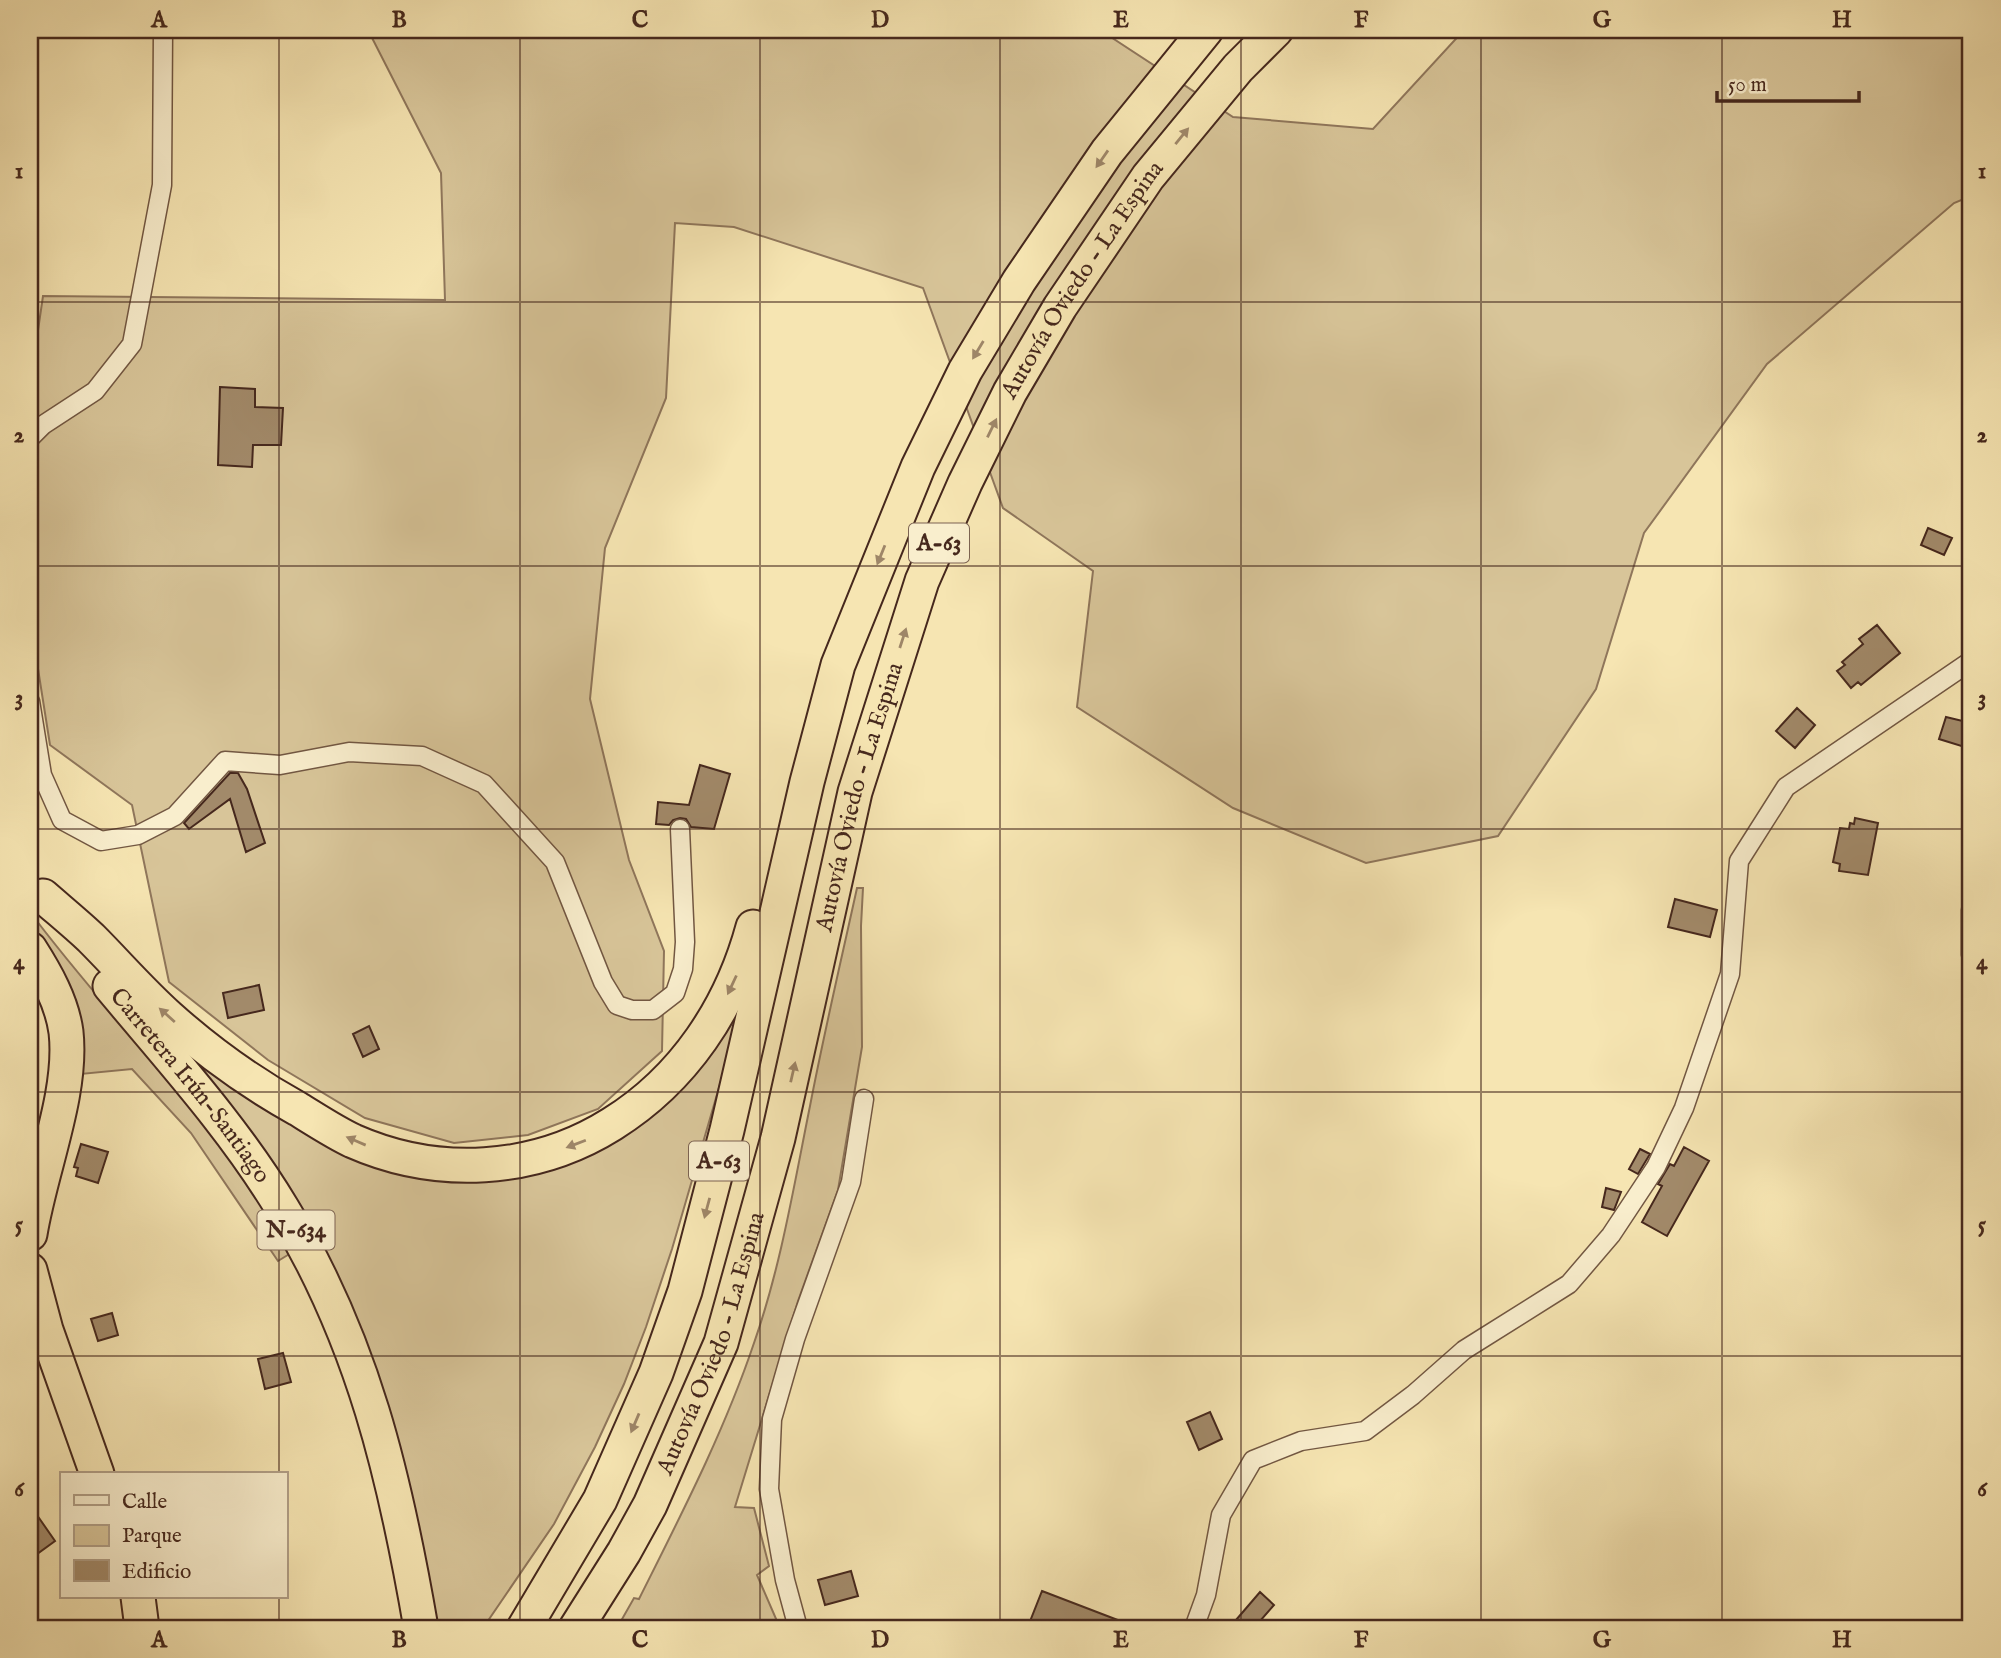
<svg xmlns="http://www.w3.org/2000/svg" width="2001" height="1658" font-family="'IM FELL English',serif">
	<rect width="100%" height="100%" fill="#f6e5b2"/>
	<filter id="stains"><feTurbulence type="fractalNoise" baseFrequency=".00286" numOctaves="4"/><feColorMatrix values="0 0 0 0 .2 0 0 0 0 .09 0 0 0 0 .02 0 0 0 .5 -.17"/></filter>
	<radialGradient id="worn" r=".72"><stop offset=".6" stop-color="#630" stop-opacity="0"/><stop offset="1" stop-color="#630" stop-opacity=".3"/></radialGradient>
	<path fill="#d8c599" stroke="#8f765b" stroke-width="2" d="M368,30h732l133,87 140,12 91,-99h507v166l-17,7 -187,161 -123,169 -48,156 -98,147 -132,27 -133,-55 -156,-101 16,-136 -90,-63 -80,-220 -189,-61 -59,-4 -9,175 -61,150 -15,151 39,161 35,91 -2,100 -64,58 -70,26 -74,8 -89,-25 -97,-58 -99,-78 -37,-177 -82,-60 -20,-127v-233l13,-89 402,4 -4,-127z
		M857,888h6l-2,38 1,121 -24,143 -40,111 -63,206 19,1 15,58 -12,9 23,53h-163l17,-30 5,1c42,-84 85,-167 115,-256 27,-77 40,-158 56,-237 14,-73 31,-145 47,-218z
		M30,912c53,71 113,135 168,204 34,43 64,90 93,137l-13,8 -87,-128 -59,-64 -51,5 2,-32 -3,-22 -29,-64 -21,-29z
		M732,1014h4l-11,53 -53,182 -26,78 -22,57 -29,63 -41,77 -71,104h-46l-14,-78 -26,-113 -232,-414 147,107 229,36z"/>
	<path fill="#a28a6a" stroke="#46281d" stroke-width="2" d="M220,387l35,2v18l28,1 -2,37h-28l-1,22 -34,-2z
		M1928,528l24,10 -8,17 -23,-10z
		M1877,625l23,28 -39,32 -3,-3 -7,6 -14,-17 8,-6 -3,-3 21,-18 -4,-5z
		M1797,708l18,17 -20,23 -19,-17z
		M1946,717l25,6v26l-32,-10z
		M700,765l30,9 -16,55 -23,-2 -5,-8 -6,-1 -7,2 -4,5 -13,-1 2,-22 31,3z
		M230,773h8l9,16 18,54 -19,9 -16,-53 -41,30 -5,-6z
		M1855,818l23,5 -10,52 -29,-4 1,-7 -7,-2 7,-34 9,1 1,-6 4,1z
		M1675,899l42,11 -7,27 -42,-10z
		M259,985l5,25 -36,8 -5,-25z
		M369,1026l10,23 -16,8 -10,-23z
		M81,1144l27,8 -10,31 -22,-7 2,-8 -4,-1z
		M1684,1147l25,14 -42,75 -25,-14 20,-36 -4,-2 12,-20 4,2z
		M1640,1149l10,5 -12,20 -9,-5z
		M1606,1188l15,4 -7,18 -12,-3z
		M112,1313l6,22 -20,6 -7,-22z
		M283,1353l8,29 -26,7 -7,-30z
		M1210,1412l12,27 -23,11 -12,-28z
		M30,1505l25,36 -18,13 -7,-9z
		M851,1571l7,25 -33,9 -7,-25z
		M1042,1591l94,36v1h-95l-12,-4z
		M1260,1592l14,13 -20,23h-9l-9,-8z"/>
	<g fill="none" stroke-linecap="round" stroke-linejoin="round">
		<g stroke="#725742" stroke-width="21">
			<path id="street" d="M30,438l13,-13 52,-34 37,-47 30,-159 1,-155
				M30,701l12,74 20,45 39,21 37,-6 37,-19 50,-55 55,4 69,-13 73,4 62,28 71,78 48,120 14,23 15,5h21l22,-17 8,-24 2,-27 -5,-113
				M1971,910v45
				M798,1628l-13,-48 -16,-91 3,-70 23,-80 56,-157 13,-83
				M1194,1628l12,-33 15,-80 32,-55 48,-19 64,-10 48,-36 51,-45 105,-66 42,-49 45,-68 28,-59 46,-134 9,-113 47,-74 185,-126"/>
		</g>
		<g stroke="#46281d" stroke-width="37">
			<g id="highway">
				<path d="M43,896c16,14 32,27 48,42 26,26 50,54 78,79 39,35 84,67 129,92 18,11 36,23 55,32 84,37 181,32 259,-17 72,-45 119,-116 141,-197"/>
				<path d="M30,949c16,25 32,53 36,83 7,62 -26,139 -36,202"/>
				<path id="s1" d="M110,986c59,71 124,142 172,222 81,132 113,269 139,420"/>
				<path d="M30,1270l16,60 51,144"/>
				<path d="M138,1597l4,31"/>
				<path d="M524,1628l76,-128 56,-127 29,-82 42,-161 80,-348 31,-117 80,-198 47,-96 54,-90 88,-129 99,-122"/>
				<path id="s2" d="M576,1628l48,-76 26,-47 71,-162 57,-205 77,-346 67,-211 43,-98 45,-91 50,-85 88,-130 90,-109 38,-38"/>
			</g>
		</g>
		<use href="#street" stroke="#f9eecd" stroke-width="18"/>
		<use href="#highway" stroke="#f6e5b2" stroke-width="33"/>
	</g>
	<defs><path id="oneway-solid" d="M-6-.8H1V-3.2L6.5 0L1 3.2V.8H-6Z" transform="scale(1.75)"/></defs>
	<g fill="#9e8668">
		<use href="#oneway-solid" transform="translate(1182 136) rotate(-51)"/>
		<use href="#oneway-solid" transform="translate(1102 159) rotate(125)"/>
		<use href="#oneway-solid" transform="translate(978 350) rotate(121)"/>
		<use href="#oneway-solid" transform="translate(992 428) rotate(-64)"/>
		<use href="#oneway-solid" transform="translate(881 555) rotate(112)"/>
		<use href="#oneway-solid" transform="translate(903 638) rotate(-72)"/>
		<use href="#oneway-solid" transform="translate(732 985) rotate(115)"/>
		<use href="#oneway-solid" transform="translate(167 1015) rotate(-138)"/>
		<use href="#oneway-solid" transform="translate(793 1072) rotate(-77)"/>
		<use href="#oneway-solid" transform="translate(356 1141) rotate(-157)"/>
		<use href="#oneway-solid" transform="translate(576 1144) rotate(159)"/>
		<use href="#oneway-solid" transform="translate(707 1208) rotate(105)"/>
		<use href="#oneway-solid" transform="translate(635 1423) rotate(113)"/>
	</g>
	<path fill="none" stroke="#46281d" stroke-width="2" stroke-opacity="0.55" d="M279,30v1444M520,30v1598M760,30v1598M1000,30v1598M1241,30v1598M1481,30v1598M1722,30v1598M30,302h1941M30,566h1941M30,829h1941M30,1092h1941M30,1356h1941M279,1597v31"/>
	<g text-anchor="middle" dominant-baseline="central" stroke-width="6" stroke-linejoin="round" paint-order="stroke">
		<g fill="#f9eecd" stroke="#7c6352" stroke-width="2">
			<rect x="909" y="523.5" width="60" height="39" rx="5"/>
			<rect x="689" y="1141.5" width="60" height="39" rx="5"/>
			<rect x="257.5" y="1210.5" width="77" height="39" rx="5"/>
		</g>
		<g font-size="23" font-weight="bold" fill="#46281d">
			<text x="939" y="543">A-63</text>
			<text x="719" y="1161">A-63</text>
			<text x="296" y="1230">N-634</text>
		</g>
		<g font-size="24" fill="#46281d" stroke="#f9eecd">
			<text stroke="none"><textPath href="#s2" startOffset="1451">Autovía Oviedo - La Espina</textPath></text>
			<text stroke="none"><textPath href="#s2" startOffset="884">Autovía Oviedo - La Espina</textPath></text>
			<text stroke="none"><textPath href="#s1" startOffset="128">Carretera Irún-Santiago</textPath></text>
			<text stroke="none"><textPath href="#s2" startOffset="317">Autovía Oviedo - La Espina</textPath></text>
		</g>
	</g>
	<rect width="2001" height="1658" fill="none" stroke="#f6e5b2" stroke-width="77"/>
	<rect x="60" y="1472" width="228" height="126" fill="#f9eecd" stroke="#b19f87" stroke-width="2"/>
	<rect x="74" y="1495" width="35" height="10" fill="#f9eecd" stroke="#b19f87" stroke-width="2"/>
	<text x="122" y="1508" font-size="21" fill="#46281d">Calle</text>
	<rect x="74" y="1525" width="35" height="21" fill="#d8c599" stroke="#b19f87" stroke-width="2"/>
	<text x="122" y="1542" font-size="21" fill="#46281d">Parque</text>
	<rect x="74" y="1560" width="35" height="21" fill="#a28a6a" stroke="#b19f87" stroke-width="2"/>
	<text x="122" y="1578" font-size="21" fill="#46281d">Edificio</text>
	<path d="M1717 91v10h142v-10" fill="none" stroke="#46281d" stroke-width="3.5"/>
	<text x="1728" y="91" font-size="21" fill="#46281d" stroke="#f9eecd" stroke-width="5" paint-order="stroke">50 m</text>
	<rect x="38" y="38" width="1924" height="1582" fill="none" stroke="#46281d" stroke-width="2.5"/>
	<g font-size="23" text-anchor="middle" font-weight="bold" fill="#46281d">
		<text x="159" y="27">A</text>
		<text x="399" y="27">B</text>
		<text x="640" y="27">C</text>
		<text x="880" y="27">D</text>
		<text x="1121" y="27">E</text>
		<text x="1361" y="27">F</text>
		<text x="1602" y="27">G</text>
		<text x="1842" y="27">H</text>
		<text x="19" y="178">1</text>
		<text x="1982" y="178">1</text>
		<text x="19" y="442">2</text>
		<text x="1982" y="442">2</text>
		<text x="19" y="705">3</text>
		<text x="1982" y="705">3</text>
		<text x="19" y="969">4</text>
		<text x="1982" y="969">4</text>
		<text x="19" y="1232">5</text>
		<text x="1982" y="1232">5</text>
		<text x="19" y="1496">6</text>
		<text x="1982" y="1496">6</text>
		<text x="159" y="1647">A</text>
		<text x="399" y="1647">B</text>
		<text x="640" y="1647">C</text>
		<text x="880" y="1647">D</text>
		<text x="1121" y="1647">E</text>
		<text x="1361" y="1647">F</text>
		<text x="1602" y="1647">G</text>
		<text x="1842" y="1647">H</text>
	</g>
	<rect width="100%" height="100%" filter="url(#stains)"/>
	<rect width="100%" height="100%" fill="url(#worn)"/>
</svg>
